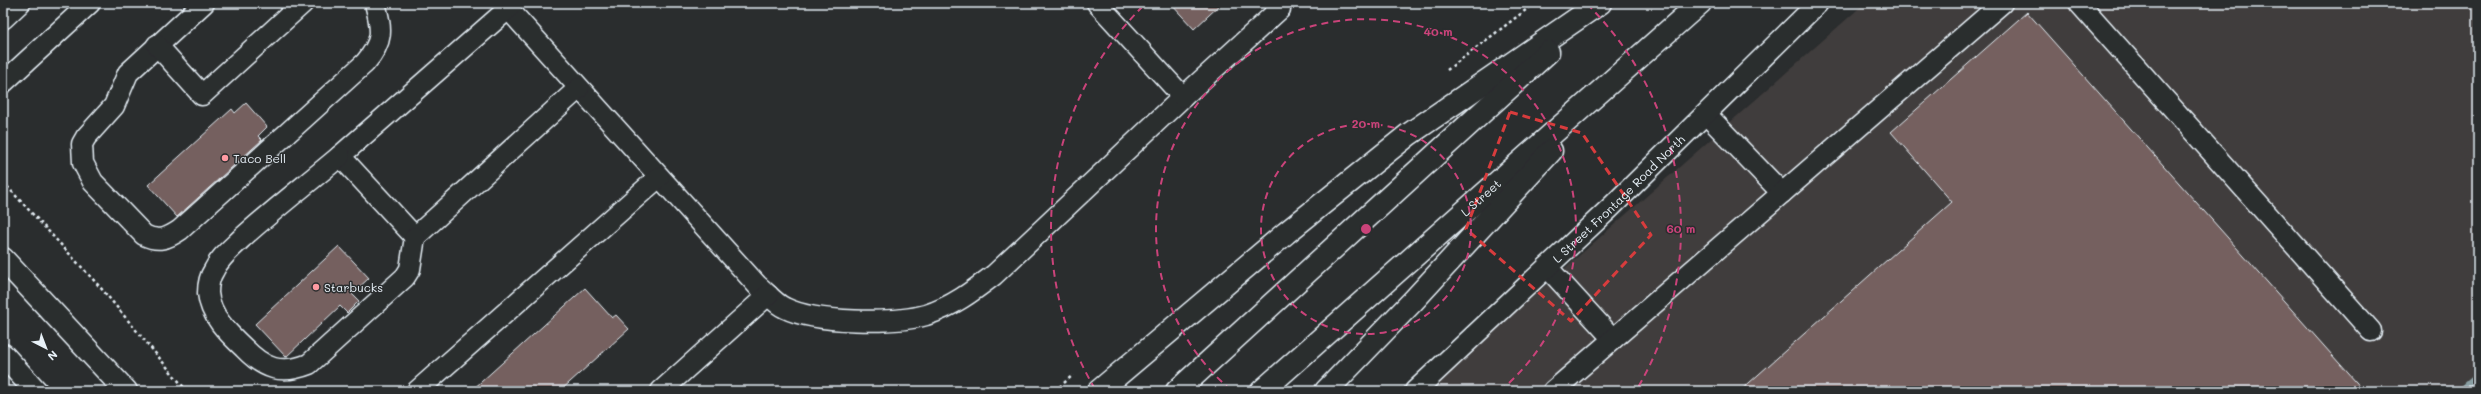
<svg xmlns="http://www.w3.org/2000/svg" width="2481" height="394" font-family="Mali,sans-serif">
	<rect width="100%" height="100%" fill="#2a2d2e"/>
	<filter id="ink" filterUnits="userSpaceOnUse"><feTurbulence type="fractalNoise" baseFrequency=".025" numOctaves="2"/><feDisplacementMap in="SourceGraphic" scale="8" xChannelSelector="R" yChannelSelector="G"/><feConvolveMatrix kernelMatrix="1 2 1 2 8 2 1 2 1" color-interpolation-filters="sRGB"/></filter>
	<g filter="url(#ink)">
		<path fill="#403d3c" d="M1865,3h613v388h-1052z"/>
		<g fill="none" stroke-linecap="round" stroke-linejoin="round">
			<path stroke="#899fa3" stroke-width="10" d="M2463,391l15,-13"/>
		</g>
		<path fill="#74615e" stroke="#e8f1f8" d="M1170,3h52l-28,26z
			M2027,12l337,379h-624l212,-189 -61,-70z
			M246,103l21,24 -9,9 4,4 -85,77 -29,-32 84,-76 3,4z
			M339,246l30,32 -17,16 7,7 -12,12 -7,-7 -54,51 -31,-33z
			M585,288l27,30 4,-3 13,14 -69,62h-89z"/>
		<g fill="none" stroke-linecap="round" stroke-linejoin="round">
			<g stroke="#e8f1f8" stroke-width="23">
				<g id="service">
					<path d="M204,3l-76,70 -14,33 -28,31 -4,7 1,19 10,19 51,53c14,7 23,4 36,-5l185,-167c19,-22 17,-33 10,-60"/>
					<path d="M503,3l254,282c9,7 18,19 28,23 30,15 109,16 141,7 26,-8 47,-24 68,-40l189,-178 97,-88"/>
					<path d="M1097,3l86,94"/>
					<path d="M2079,3l292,328"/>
					<path d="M508,9l-168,147 75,81 164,-149"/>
					<path d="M3,19l17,-16"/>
					<path d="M157,45l45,50 101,-92"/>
					<path d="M3,83l87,-80"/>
					<path d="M1706,114l76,79"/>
					<path d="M340,156c-32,27 -66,53 -98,82 -10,10 -22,19 -28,32 -4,6 -6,16 -6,23 2,23 20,40 36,55 20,21 37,27 65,16l96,-87 5,-8 5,-32"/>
					<path d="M1547,267l66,72"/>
					<path d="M417,391l242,-214"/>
					<path d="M661,391l107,-96"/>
					<path id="s1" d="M1415,391l195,-183 208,-205"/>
					<path d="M1553,391l449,-388"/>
				</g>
			</g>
			<g stroke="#e8f1f8" stroke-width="25">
				<g id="primary">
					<path d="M3,259l123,132"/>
					<path d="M3,355l33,36"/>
					<path d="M1099,391l187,-158 122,-98 192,-132"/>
					<path d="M1177,391l371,-339"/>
					<path id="s2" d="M1262,391l438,-388"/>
					<path d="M1326,391l87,-90 138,-150"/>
				</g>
			</g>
			<path stroke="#e8f1f8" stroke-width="2.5" stroke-dasharray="3 3" stroke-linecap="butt" d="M1447,70l88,-67
				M3,182l97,105 87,104
				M1055,391l18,-16"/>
			<use href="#service" stroke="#2a2d2e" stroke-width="20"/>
			<use href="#primary" stroke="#2a2d2e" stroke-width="22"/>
		</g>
	</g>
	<path fill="none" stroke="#d83c3d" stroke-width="3" stroke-dasharray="8 5" stroke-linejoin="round" d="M1510,112l72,21 69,102 -80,86 -105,-92z"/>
	<g fill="none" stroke="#ca437a" stroke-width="2" stroke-dasharray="7 5">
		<circle cx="1366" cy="229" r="105"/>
		<path d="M1231 390A210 210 0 1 1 1501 390"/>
		<path d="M1095 389A315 315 0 0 1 1145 4M1587 4A315 315 0 0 1 1637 389"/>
	</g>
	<g fill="#ff9aa2" stroke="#2a2d2e" stroke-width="1.5">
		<circle cx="225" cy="158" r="4"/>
		<circle cx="316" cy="287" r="4"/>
	</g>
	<g text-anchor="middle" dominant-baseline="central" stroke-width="3" stroke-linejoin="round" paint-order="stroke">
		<g font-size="12" fill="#e8f1f8" stroke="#2a2d2e" text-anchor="start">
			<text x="233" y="158">Taco Bell</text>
			<text x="324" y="287">Starbucks</text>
		</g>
		<g font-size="12" fill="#e8f1f8" stroke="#2a2d2e">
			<text stroke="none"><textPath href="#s2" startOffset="292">L Street</textPath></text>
			<text stroke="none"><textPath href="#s1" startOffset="280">L Street Frontage Road North</textPath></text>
		</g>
	</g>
	<circle cx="1366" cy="229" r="6" fill="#ca437a" stroke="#2a2d2e" stroke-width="2"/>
	<g font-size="12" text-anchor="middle" font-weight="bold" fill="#ca437a" stroke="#2a2d2e" stroke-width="3" stroke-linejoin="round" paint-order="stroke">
		<text x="1438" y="36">40 m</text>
		<text x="1366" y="128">20 m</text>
		<text x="1681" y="233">60 m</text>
	</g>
	<rect width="2481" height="394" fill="none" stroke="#2a2d2e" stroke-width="16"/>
	<rect x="8" y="8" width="2465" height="378" fill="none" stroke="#e8f1f8" stroke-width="1.5" filter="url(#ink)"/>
	<g transform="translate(46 348) rotate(138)" stroke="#2a2d2e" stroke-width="3" paint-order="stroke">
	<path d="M0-3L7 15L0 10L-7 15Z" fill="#e8f1f8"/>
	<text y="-6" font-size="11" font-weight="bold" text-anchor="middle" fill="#e8f1f8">N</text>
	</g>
</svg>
